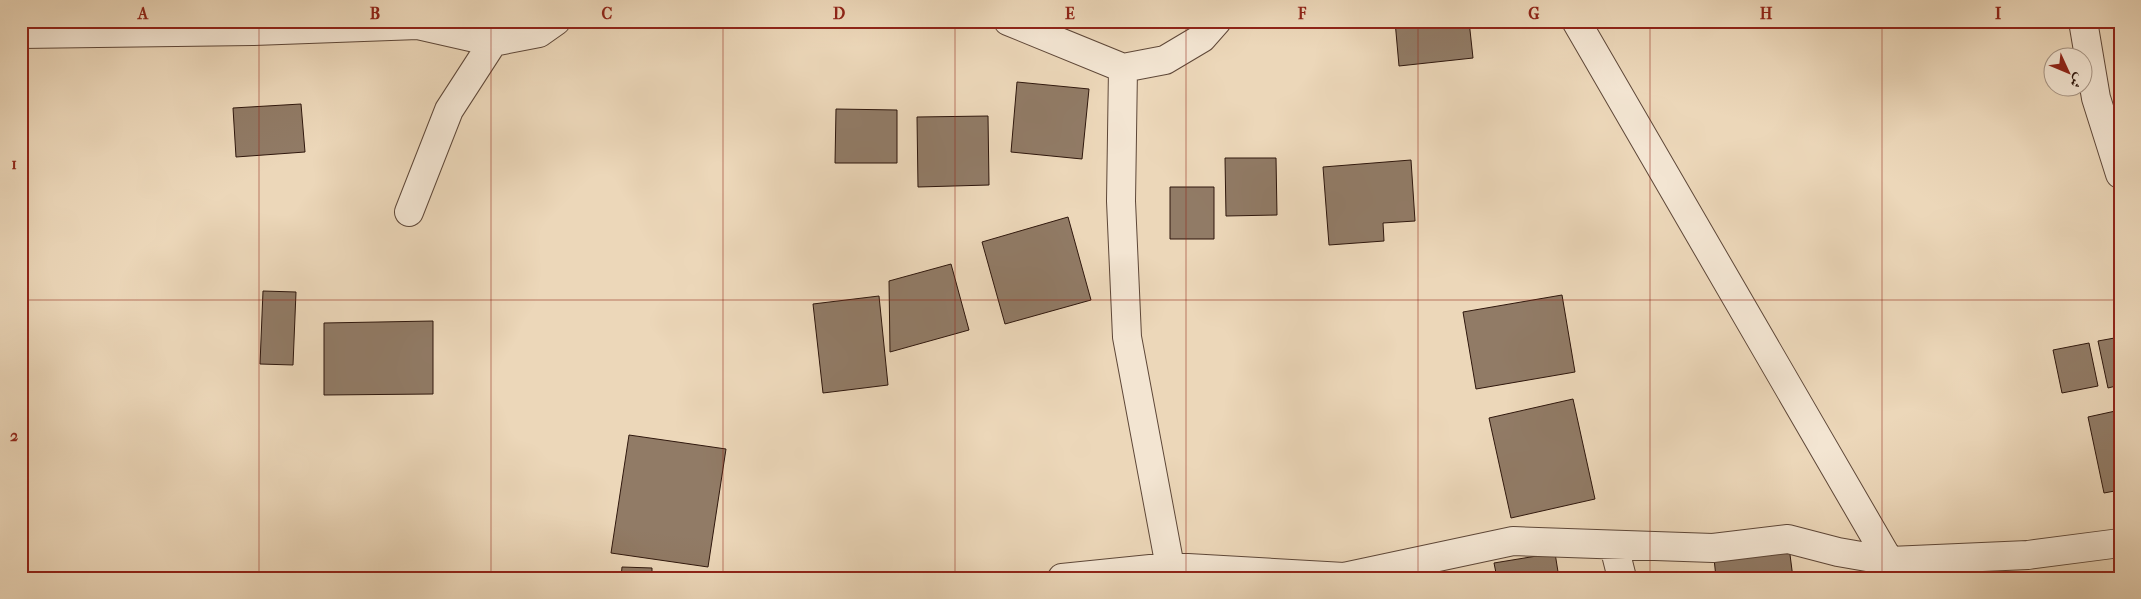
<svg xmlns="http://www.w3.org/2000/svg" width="2141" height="599" font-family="'IM FELL French Canon',Amiri,serif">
	<rect width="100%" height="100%" fill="#ecd7b9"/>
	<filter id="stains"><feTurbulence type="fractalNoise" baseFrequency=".004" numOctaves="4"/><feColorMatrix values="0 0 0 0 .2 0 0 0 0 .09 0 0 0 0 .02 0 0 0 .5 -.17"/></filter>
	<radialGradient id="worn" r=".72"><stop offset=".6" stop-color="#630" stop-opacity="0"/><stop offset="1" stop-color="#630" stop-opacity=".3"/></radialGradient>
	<path fill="#917b66" stroke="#2f170d" d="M1395,21h74l4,37 -74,8z
		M1017,82l72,7 -7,70 -71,-7z
		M301,104l4,48 -69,5 -3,-49z
		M836,109l61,1v53h-62z
		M988,116l1,69 -71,2 -1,-70z
		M1225,158h51l1,57 -51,1z
		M1411,160l4,61 -32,2 1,18 -55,4 -6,-78z
		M1170,187h44v52h-44z
		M1068,217l23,83 -86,24 -23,-82z
		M951,264l18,66 -79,22 -1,-71z
		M263,291l33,1 -3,73 -33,-1z
		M1562,295l13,77 -99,17 -13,-77z
		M879,296l9,89 -65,8 -10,-89z
		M433,321v73l-109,1v-72z
		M2120,337v48l-12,3 -10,-47z
		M2089,343l9,43 -36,7 -9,-43z
		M1573,399l22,100 -84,19 -22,-100z
		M2120,410v80l-16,3 -16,-76z
		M629,435l97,14 -18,118 -97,-14z
		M1788,539l5,39h-77l-3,-30z
		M1555,553l4,25h-62l-3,-15z
		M622,567l30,1v10h-31z
		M725,575v3h-34z"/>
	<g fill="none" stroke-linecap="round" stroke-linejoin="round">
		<g stroke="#5e4738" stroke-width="30">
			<path id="minor" d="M1008,21l115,47
				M1576,21l319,550
				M2083,21l13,77 24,76
				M21,34l232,-3 165,-6 75,17 46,-9 17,-12
				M409,212l40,-102 44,-68
				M1614,546l8,32
				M1170,567l174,10 169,-36 200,7 75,-9 50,13 52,9 138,-6 92,-12
				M1062,578l108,-11 -43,-230 -6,-136 2,-133 42,-8 37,-22 15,-17"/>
		</g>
		<use href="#minor" stroke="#f3e5d2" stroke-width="28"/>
	</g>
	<path fill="none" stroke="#8f2418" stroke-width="1" stroke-opacity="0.55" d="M259,21v557M491,21v557M723,21v557M955,21v557M1186,21v557M1418,21v557M1650,21v557M1882,21v557M21,300h2099"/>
	<rect width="2141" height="599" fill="none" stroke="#ecd7b9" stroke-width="55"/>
	<g transform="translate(2068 72) rotate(134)"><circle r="24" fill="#f3e5d2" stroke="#a59383"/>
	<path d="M0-4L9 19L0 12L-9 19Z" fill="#8f2418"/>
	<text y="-8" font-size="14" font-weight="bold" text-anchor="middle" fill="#2f170d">ش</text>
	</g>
	<rect x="28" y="28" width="2086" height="544" fill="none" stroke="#8f2418" stroke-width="2"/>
	<g font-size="16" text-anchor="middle" font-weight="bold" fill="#8f2418">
		<text x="143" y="19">A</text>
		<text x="375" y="19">B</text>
		<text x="607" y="19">C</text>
		<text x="839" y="19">D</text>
		<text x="1070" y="19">E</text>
		<text x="1302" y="19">F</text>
		<text x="1534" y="19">G</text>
		<text x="1766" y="19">H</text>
		<text x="1998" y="19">I</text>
		<text x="14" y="169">1</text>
		<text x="14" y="441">2</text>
	</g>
	<rect width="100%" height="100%" filter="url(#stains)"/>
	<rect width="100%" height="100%" fill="url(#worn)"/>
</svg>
